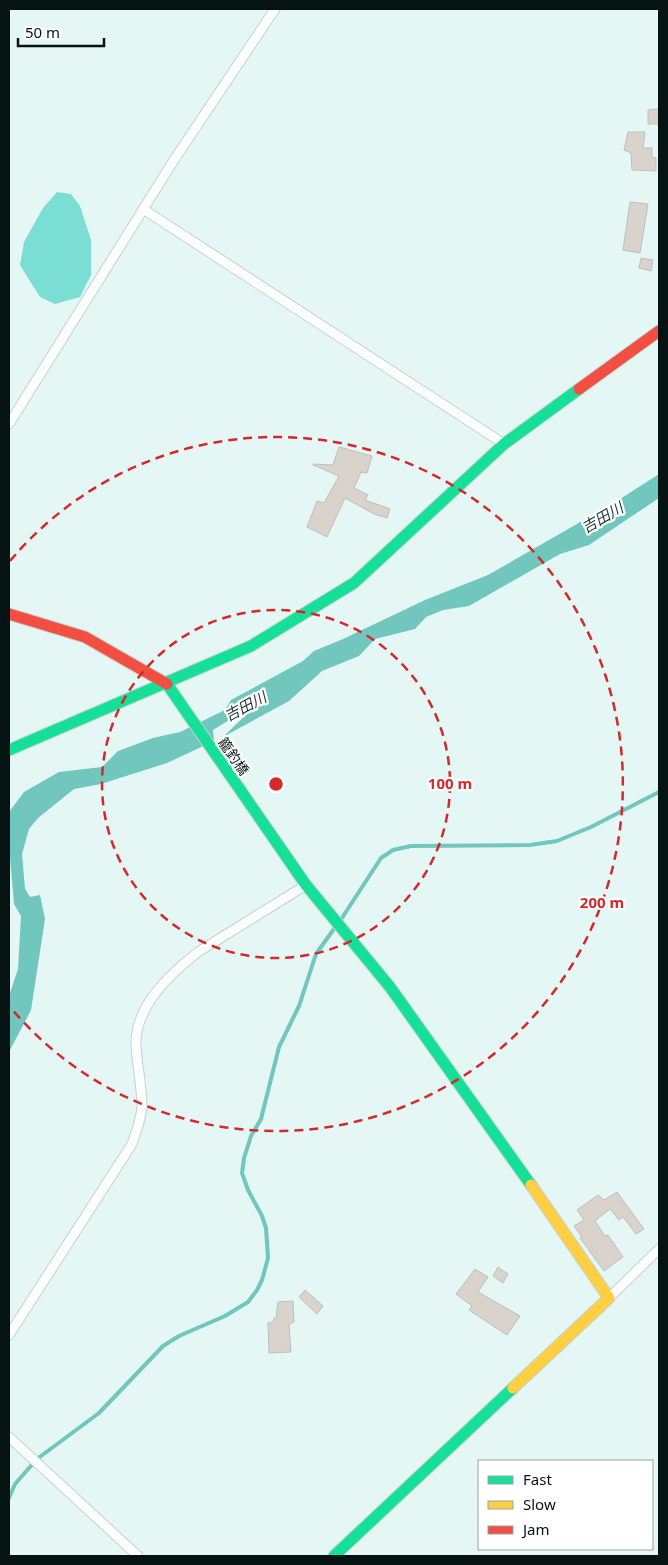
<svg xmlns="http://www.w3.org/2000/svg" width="668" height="1565" font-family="'Noto Sans','Noto Sans JP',sans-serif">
	<rect width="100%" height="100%" fill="#e5f7f4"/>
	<path fill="#7aded5" d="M57,192l14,2 9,12 11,34v35l-11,22 -25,7 -15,-7 -20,-32 4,-23 19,-34z"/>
	<path fill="#71c6bd" d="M659,474v24l-70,47 -29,9 -91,52 -26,4 -17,7 -11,12 -40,10 -16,17 -37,15 -33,30 -66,36 29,-28 -18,8 -21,13 1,11 -47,22 -66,21 -27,5 -36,29 -9,11 -7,25 3,35 5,8 10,-2 5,24 -14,91 -22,42v-56l9,-27 3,-53 -7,-12 -5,-58v-34l15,-20 35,-20 43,-5 16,-16 35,-13 27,-6 45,-22 6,-10 72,-39 11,-10 29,-12 82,-39 63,-25 129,-74z"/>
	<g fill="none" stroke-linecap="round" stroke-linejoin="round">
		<path stroke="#71c6bd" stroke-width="4" d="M340,921l41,-63 12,-8 18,-4 119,-1 27,-4 34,-14 68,-35
			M9,1498l6,-14 22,-25 62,-46 64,-67 16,-10 46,-20 23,-14 9,-12 5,-10 6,-22 -2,-30 -4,-12 -14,-26 -6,-17 2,-15 7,-22 10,-17 18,-72 20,-41 17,-52 20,-28"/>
	</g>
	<path fill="#dad3cc" stroke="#bdbfbc" d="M659,109v15h-11v-14z
		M628,132h17l-2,16h9v9l4,1v13l-24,-1 -1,-17 -7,-3z
		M630,202l18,2 -8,49 -17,-3z
		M641,258l12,2 -2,11 -12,-3z
		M339,447l33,9 -5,17 -6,-1 -7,16 14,7 -3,5 25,9 -3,9 -13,-4 -29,-16 -18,39 -20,-10 10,-26 7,2 15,-27 -26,-11v-1l20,1z
		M617,1192l27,37 -8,5 -13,-17 -4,3 -9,-11 -15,12 10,15 3,-1 15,22 -19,14 -24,-33 2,-1 -8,-11 10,-6 -7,-10 21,-15 6,5z
		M498,1267l10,7 -5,9 -10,-7z
		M475,1269l13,8 -10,15 42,24 -13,19 -38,-25 3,-4 -16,-12z
		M305,1290l18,16 -6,8 -18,-17z
		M293,1301l1,21 -5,2 2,28 -22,1 -1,-30 5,-1 1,-4h2l2,-16z"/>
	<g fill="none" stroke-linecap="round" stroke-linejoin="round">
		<g stroke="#c2d3d0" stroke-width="11">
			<path id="street" d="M143,209l361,235
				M9,424l165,-264 101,-151
				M609,1298l50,-49
				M9,1335l123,-191c4,-12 9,-24 10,-37 0,-21 -5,-41 -6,-62 -1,-39 34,-71 62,-93l108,-67
				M9,1437l129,119"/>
		</g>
		<g stroke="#c2d3d0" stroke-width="13">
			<path id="fast" d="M167,684l139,201 84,102 141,198
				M9,750l242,-104 103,-63 150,-139 75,-55
				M334,1556l179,-168"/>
		</g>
		<g stroke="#c2d3d0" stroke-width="13">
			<path id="slow" d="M513,1388l96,-90 -78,-113"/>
		</g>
		<g stroke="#c2d3d0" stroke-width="13">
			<path id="jam" d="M579,389l80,-58
				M9,614l76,23 82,47"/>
		</g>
		<use href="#street" stroke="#fbfefd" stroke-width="9"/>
		<use href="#fast" stroke="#16e098" stroke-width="11"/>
		<use href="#slow" stroke="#ffcf43" stroke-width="11"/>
		<use href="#jam" stroke="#f24e42" stroke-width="11"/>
	</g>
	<g fill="none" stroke="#d62828" stroke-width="2.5" stroke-dasharray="9 6">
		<circle cx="276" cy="784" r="174"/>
		<path d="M10 561A347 347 0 1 1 10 1007"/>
	</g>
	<g text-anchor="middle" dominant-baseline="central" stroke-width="4.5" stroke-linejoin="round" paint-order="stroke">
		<g font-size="14" fill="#051412" stroke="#fff">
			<text transform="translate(234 756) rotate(55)">籠釣橋</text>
		</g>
		<g font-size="15" font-style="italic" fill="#1e3734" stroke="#fff">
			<text transform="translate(602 517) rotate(-30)">吉田川</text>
			<text transform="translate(245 706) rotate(-28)">吉田川</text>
		</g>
	</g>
	<circle cx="276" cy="784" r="8" fill="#d62828" stroke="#fff" stroke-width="2.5"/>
	<g font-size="15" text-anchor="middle" font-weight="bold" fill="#d62828" stroke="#fff" stroke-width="4.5" stroke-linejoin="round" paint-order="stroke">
		<text x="450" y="789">100 m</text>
		<text x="602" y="908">200 m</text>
	</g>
	<rect width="668" height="1565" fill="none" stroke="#051412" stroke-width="20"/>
	<rect x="478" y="1460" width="175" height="90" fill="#ffffff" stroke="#9ba1a0"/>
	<rect x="488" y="1476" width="25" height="8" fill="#16e098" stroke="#9ba1a0"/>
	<text x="523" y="1485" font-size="15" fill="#051412">Fast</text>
	<rect x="488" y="1501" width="25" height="8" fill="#ffcf43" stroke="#9ba1a0"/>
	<text x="523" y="1510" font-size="15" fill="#051412">Slow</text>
	<rect x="488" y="1526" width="25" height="8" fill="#f24e42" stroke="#9ba1a0"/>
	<text x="523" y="1535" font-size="15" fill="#051412">Jam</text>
	<path d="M18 38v8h86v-8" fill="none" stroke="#051412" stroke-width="2.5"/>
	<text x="25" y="38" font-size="15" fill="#051412" stroke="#ffffff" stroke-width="4" paint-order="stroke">50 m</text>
</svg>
